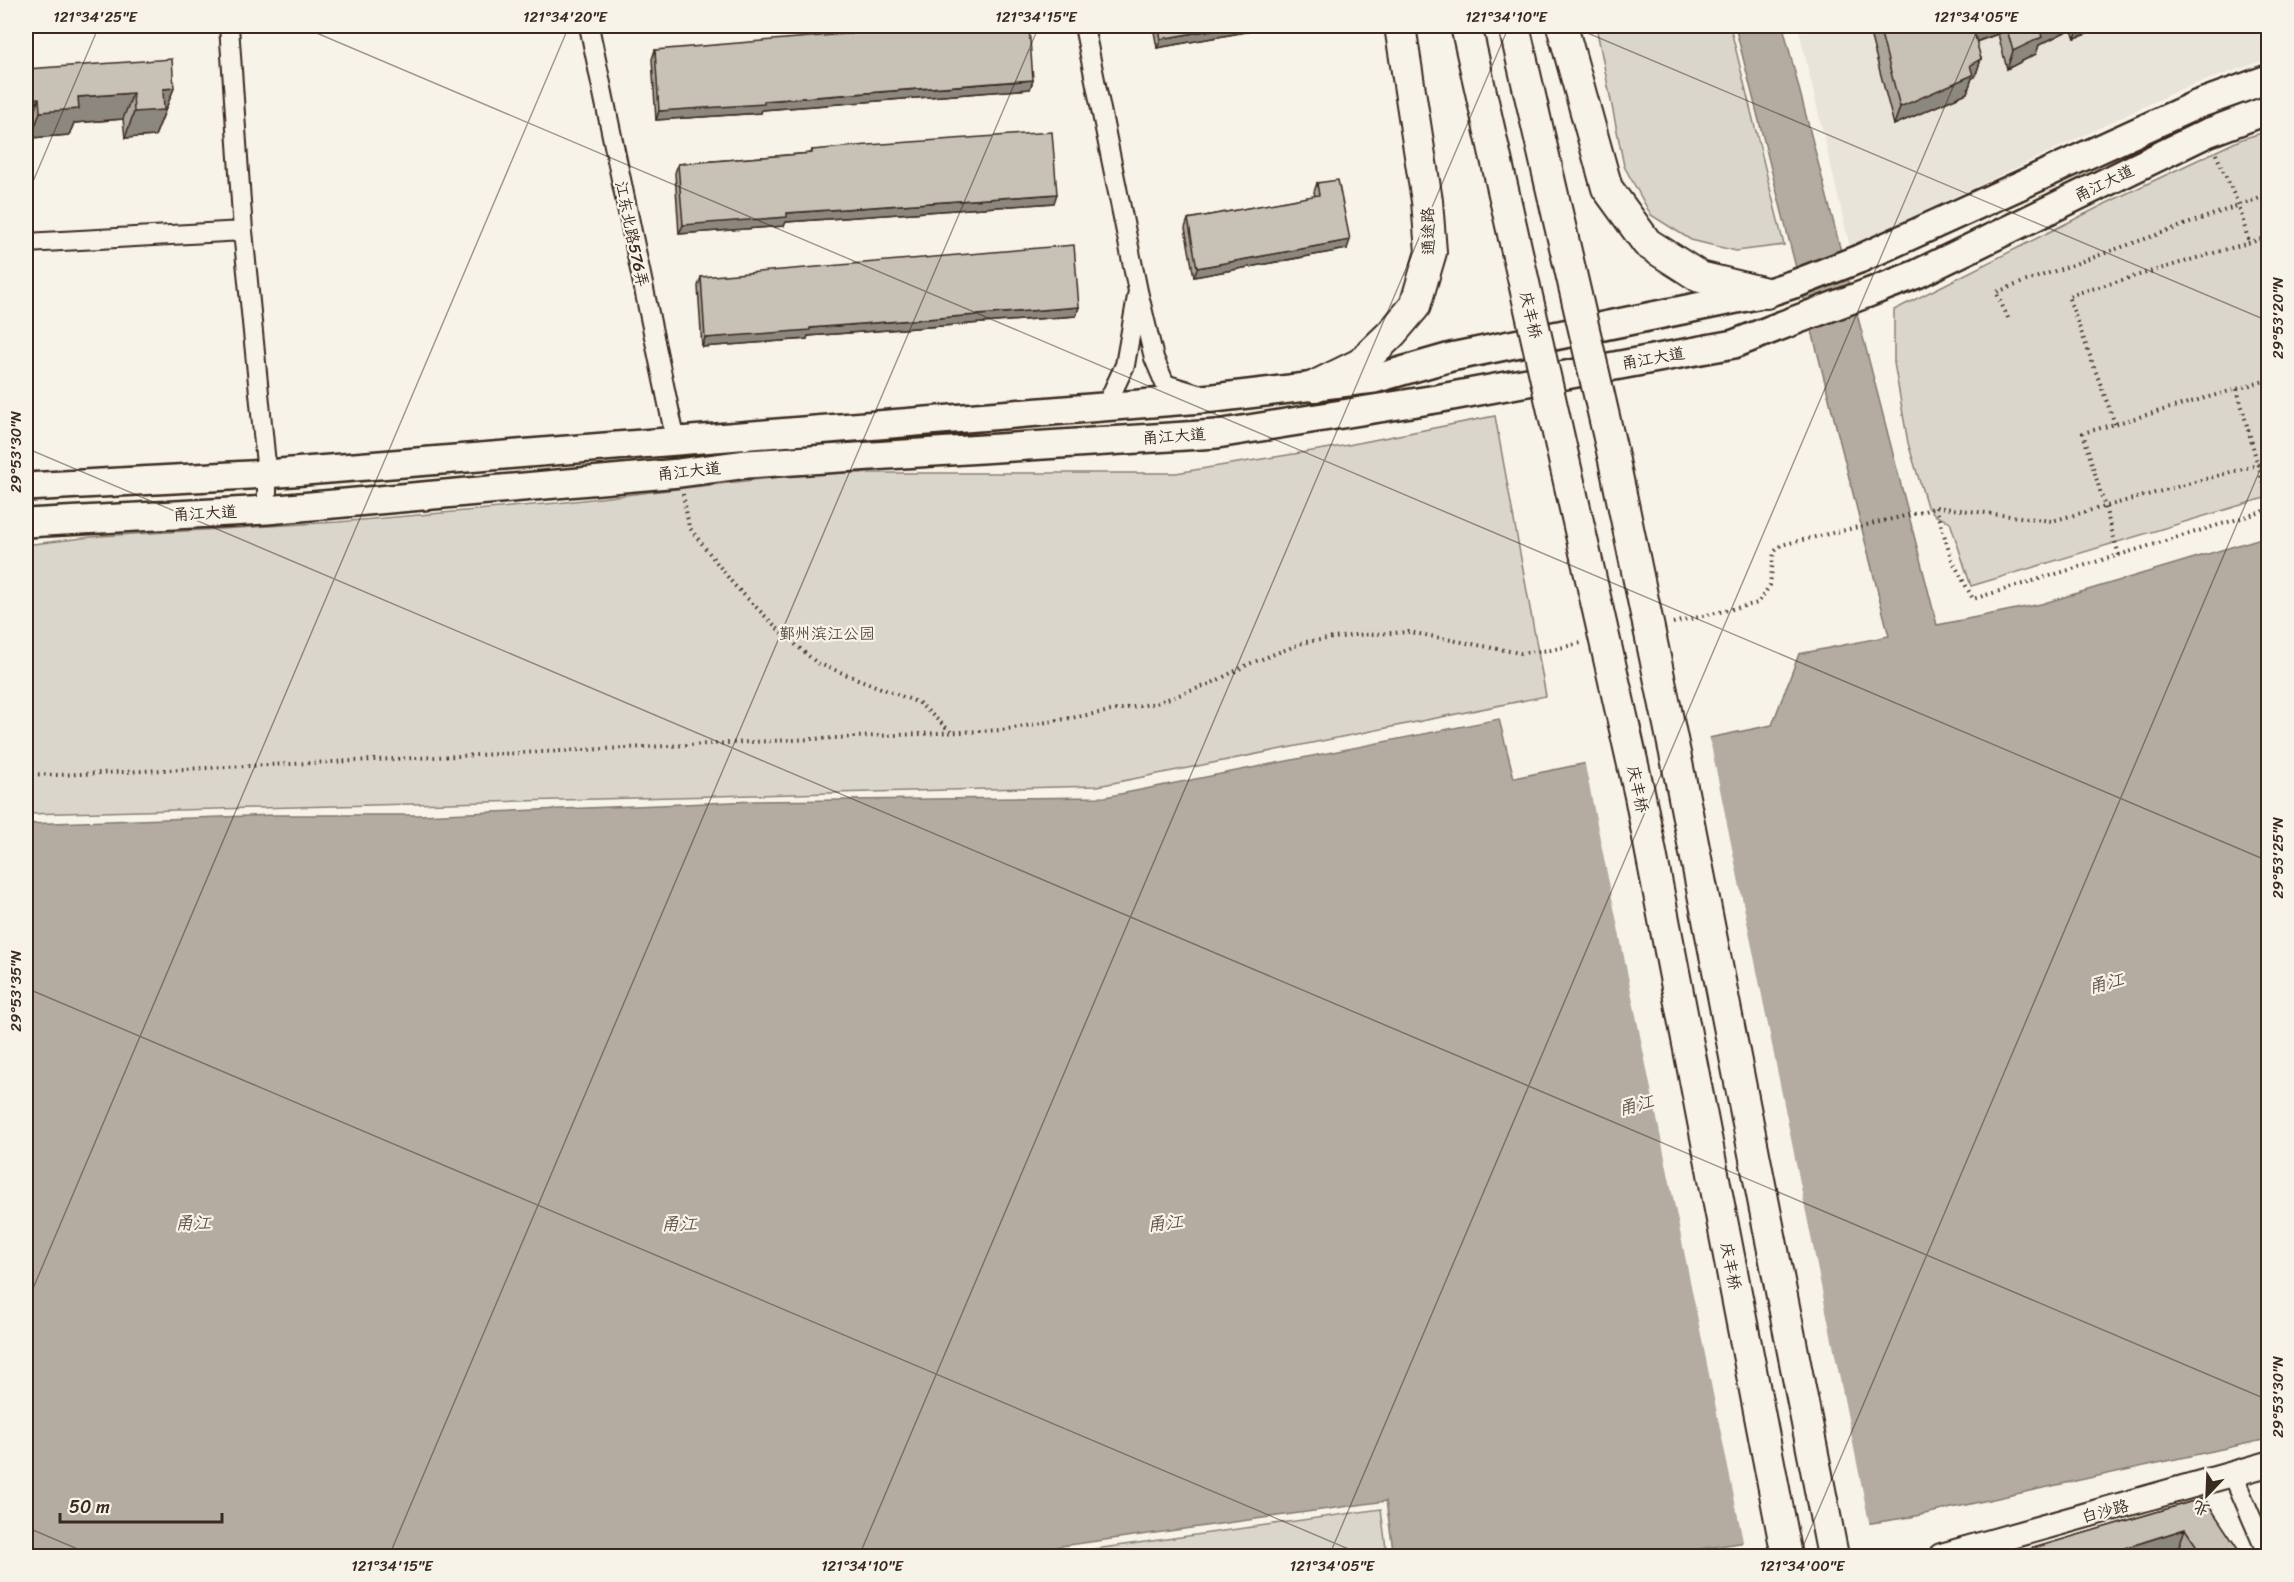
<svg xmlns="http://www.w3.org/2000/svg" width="2294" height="1582" font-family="Sriracha,'LXGW WenKai TC',sans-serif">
	<rect width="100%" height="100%" fill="#f7f3e8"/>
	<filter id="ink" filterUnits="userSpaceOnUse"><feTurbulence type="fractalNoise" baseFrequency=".0167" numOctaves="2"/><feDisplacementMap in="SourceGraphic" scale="12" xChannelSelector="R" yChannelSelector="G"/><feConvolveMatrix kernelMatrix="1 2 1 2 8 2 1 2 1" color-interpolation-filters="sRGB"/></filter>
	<g filter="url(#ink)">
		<path fill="#e9e4d9" d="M1798,26h470v33l-89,31 -329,157z"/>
		<path fill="#dbd6cb" stroke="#8b8074" stroke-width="1.5" d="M1596,26h134l54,219 -48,6 -45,-11 -40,-25 -27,-49z
			M2268,131v366l-297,89 -21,-64 -14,-6 -9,-10 -19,-63 -14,-80v-53l221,-111 127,-60z
			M1495,416l51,280 -448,90 -1072,28v-267l7,-3 67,-8 238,-14 219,-19 257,-30h362l167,-27z
			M1381,1509l6,47h-342z"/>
		<path fill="#b4aca0" stroke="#84786c" stroke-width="1.5" d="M1735,26h48l154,599 104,-21 227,-68v903l-357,78 -257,39h-260l-8,-55 -397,55h-963v-732l249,-9h144l337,-14 349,-4 394,-78 15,59 258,-53 27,-71 90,-18z"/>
		<path fill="#f7f3e8" d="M1709,735l161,792 -126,19 -160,-786z"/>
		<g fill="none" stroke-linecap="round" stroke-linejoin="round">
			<g stroke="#3b2a1e" stroke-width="22">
				<path id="minor" d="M229,26l14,205 24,243v36
					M589,26l87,416
					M1084,26l54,265
					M26,243l217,-12
					M1105,408l20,-43 13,-74 16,67 11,26 33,10
					M2233,1475l35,81"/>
			</g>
			<g stroke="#3b2a1e" stroke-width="28">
				<path id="tertiary" d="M1941,1556l327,-92"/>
			</g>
			<g stroke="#3b2a1e" stroke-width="32">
				<path id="secondary" d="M1859,259l337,-154 72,-26
					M1868,293l49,-19 290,-141 61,-23
					M26,487l241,-13 947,-76 160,-19 77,-22 315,-64 31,-10
					M26,523l241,-13 412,-37 68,-9 470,-30 219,-35 298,-55 46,-18"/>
			</g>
			<g stroke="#3b2a1e" stroke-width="34">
				<path id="primary" d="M1562,26l45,162 40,55 53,34 66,16
					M1315,386l45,-22 32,-31 23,-27 16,-54 -4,-51 -27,-175"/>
			</g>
			<path stroke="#3b2a1e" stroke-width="4" stroke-dasharray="1.5 4.5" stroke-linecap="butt" d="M2216,154l23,52 10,37
				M2008,318l-12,-26 272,-97
				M2237,389l31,113
				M2115,424l-47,-128 200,-59
				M683,494l6,33 45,58 49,49 34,29 102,40 32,29
				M1936,507l15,51 22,41 295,-89
				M2119,555l-36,-122 185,-53
				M1673,623l85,-20 12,-18 4,-33 7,-7 141,-33 14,-5 116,14 216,-59
				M26,774l33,1 943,-45 154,-27 54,-19 39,-20 56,-22 51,-7 53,-3 111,21 31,-3 30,-7"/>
			<use href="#minor" stroke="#f7f3e8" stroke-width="18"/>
			<use href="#tertiary" stroke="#f7f3e8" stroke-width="24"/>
			<use href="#secondary" stroke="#f7f3e8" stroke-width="27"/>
			<use href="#primary" stroke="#f7f3e8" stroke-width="30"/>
			<g stroke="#3b2a1e" stroke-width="32" stroke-linecap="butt">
				<path id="secondary-bridge" d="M1797,283l62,-24
					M1780,326l88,-33"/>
			</g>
			<g stroke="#3b2a1e" stroke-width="34" stroke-linecap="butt">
				<path id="primary-bridge" d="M1466,26l174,770 147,760
					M1514,26l98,425 70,336 151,769"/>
			</g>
			<use href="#secondary-bridge" stroke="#f7f3e8" stroke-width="27"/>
			<use href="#primary-bridge" stroke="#f7f3e8" stroke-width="30"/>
		</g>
		<path fill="#aca69d" stroke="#3b2a1e" stroke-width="1.5" d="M1153,26h126l-122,22z
			M1868,26h239l-1,1 -31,11 -4,-9 -32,16 -3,9 -29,15 -9,-35 -22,8 5,17 -6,18 -3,1 -5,15 -73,32z
			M655,50l378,30 -3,9 -268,21 -1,3 -105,7 -4,-61z
			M26,69l148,19 -19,48 -30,2 -2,-19 -49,4 -5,12 -38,3 -1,-14h-4z
			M812,150l242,53 -268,19 -2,4 -105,8 -4,-61 3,-9 133,-11z
			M1317,183l30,66 -153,28 -9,-49 3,-9 127,-23 -1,-4z
			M701,277l378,30 -3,9 -268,20 -1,3 -105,8 -4,-61z
			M2204,1498l39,59h-57l-7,-11 -33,11h-143z"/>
		<path fill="#8c877f" stroke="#3b2a1e" stroke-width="1.5" d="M1233,26h46l-122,22 4,-9z
			M1978,26h23l-3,8 -32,11 7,-17z
			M2049,26h24l-2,3 -32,16 -3,9 -29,15 6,-18 27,-21z
			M2079,26h28l-1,1 -31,11z
			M1981,59l-6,18 -3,1 -5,15 -73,32 6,-18z
			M1033,80l-3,9 -268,21 -1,3 -105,7 3,-9 105,-10z
			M174,88l-19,48 -30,2 9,-26 29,-23z
			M133,93l-10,26 -49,4 -5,12 -38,3 9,-26 38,-15z
			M39,98l-9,26h-4v-25z
			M1057,194l-3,9 -268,19 -2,4 -105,8 4,-9 104,-12z
			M1350,240l-3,9 -153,28 3,-9z
			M1079,307l-3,9 -268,20 -1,3 -105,8 3,-9 105,-10z
			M2185,1529l-6,17 -33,11h-27l2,-8z
			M2113,1551l-2,6h-15z"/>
		<path fill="#c8c1b6" stroke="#3b2a1e" stroke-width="1.5" d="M941,26h88l4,54 -269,21v3l-105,7 -4,-61z
			M1158,26h75l-72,13z
			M1879,26h99l-5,2 8,31 -11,6 3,10 -73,32z
			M2006,26h43l-9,4 2,7 -29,14z
			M172,59l2,29 -11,1 1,21 -30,2 -1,-19 -55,4 1,12 -39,3 -1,-14 -13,1v-30z
			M1052,132l5,62 -270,19v4l-104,8 -5,-61 134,-11v-3l56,-5z
			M1338,180l12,60 -153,28 -9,-49 131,-24 -2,-12z
			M1074,245l5,62 -269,21v2l-105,8 -4,-61z
			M2204,1498l39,59h-39l-19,-28 -64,20 7,8h-16l1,-6 -17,6h-93z"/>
	</g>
	<path fill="none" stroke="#3b2a1e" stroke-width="1.5" stroke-opacity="0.45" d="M300,26l1968,835M1571,26l697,295M26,198l73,-172M26,448l2242,952M26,988l1339,568M26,1305l543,-1279M26,1527l68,29M389,1556l650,-1530M859,1556l650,-1530M1329,1556l650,-1530M1799,1556l469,-1105"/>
	<g text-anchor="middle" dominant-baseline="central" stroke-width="4.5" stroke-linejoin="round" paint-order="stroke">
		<g font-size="16" fill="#3b2a1e" stroke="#f7f3e8">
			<text transform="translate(2104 183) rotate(-26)">甬江大道</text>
			<text transform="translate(1428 231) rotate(-91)">通途路</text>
			<text transform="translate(632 234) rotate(78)">江东北路576弄</text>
			<text transform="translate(1531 315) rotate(77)">庆丰桥</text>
			<text transform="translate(1653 358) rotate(-10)">甬江大道</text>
			<text transform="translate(1174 436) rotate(-4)">甬江大道</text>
			<text transform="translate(689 471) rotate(-6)">甬江大道</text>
			<text transform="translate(205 513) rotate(-3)">甬江大道</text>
			<text transform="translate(1638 789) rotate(78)">庆丰桥</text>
			<text transform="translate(1731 1266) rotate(79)">庆丰桥</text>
			<text transform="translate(2105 1511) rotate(-15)">白沙路</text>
		</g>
		<g font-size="16" fill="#5b4c41" stroke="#f7f3e8">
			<text x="827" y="633">鄞州滨江公园</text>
		</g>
		<g font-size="18" font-style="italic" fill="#5f5145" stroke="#f7f3e8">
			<text transform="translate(2106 983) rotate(-14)">甬江</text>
			<text transform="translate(1636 1105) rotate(-14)">甬江</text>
			<text x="193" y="1223">甬江</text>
			<text transform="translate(1165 1223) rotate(-6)">甬江</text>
			<text x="679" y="1224">甬江</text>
		</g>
	</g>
	<rect width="2294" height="1582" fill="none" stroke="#f7f3e8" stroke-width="66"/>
	<g transform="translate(2207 1495) rotate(203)" stroke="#f7f3e8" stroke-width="4.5" paint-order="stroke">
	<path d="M0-4.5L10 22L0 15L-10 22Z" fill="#3b2a1e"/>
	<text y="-9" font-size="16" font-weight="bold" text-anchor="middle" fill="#3b2a1e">北</text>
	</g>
	<path d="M60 1513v9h162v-9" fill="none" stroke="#3b2a1e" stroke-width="3"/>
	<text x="69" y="1513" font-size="18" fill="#3b2a1e" stroke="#f7f3e8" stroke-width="4.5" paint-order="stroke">50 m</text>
	<rect x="33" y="33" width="2228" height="1516" fill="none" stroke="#3b2a1e" stroke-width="2"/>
	<g font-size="15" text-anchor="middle" fill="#3b2a1e">
		<text x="95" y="22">121°34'25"E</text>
		<text x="565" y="22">121°34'20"E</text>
		<text x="1036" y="22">121°34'15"E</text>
		<text x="1506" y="22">121°34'10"E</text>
		<text x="1976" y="22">121°34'05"E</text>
		<text transform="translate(2278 318) rotate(-90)" y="5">29°53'20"N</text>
		<text transform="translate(16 452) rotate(-90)" y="5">29°53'30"N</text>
		<text transform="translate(2278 858) rotate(-90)" y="5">29°53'25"N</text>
		<text transform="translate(16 991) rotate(-90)" y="5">29°53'35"N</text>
		<text transform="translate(2278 1397) rotate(-90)" y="5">29°53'30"N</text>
		<text x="392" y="1571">121°34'15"E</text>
		<text x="862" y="1571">121°34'10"E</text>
		<text x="1332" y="1571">121°34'05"E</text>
		<text x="1802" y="1571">121°34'00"E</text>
	</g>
</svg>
